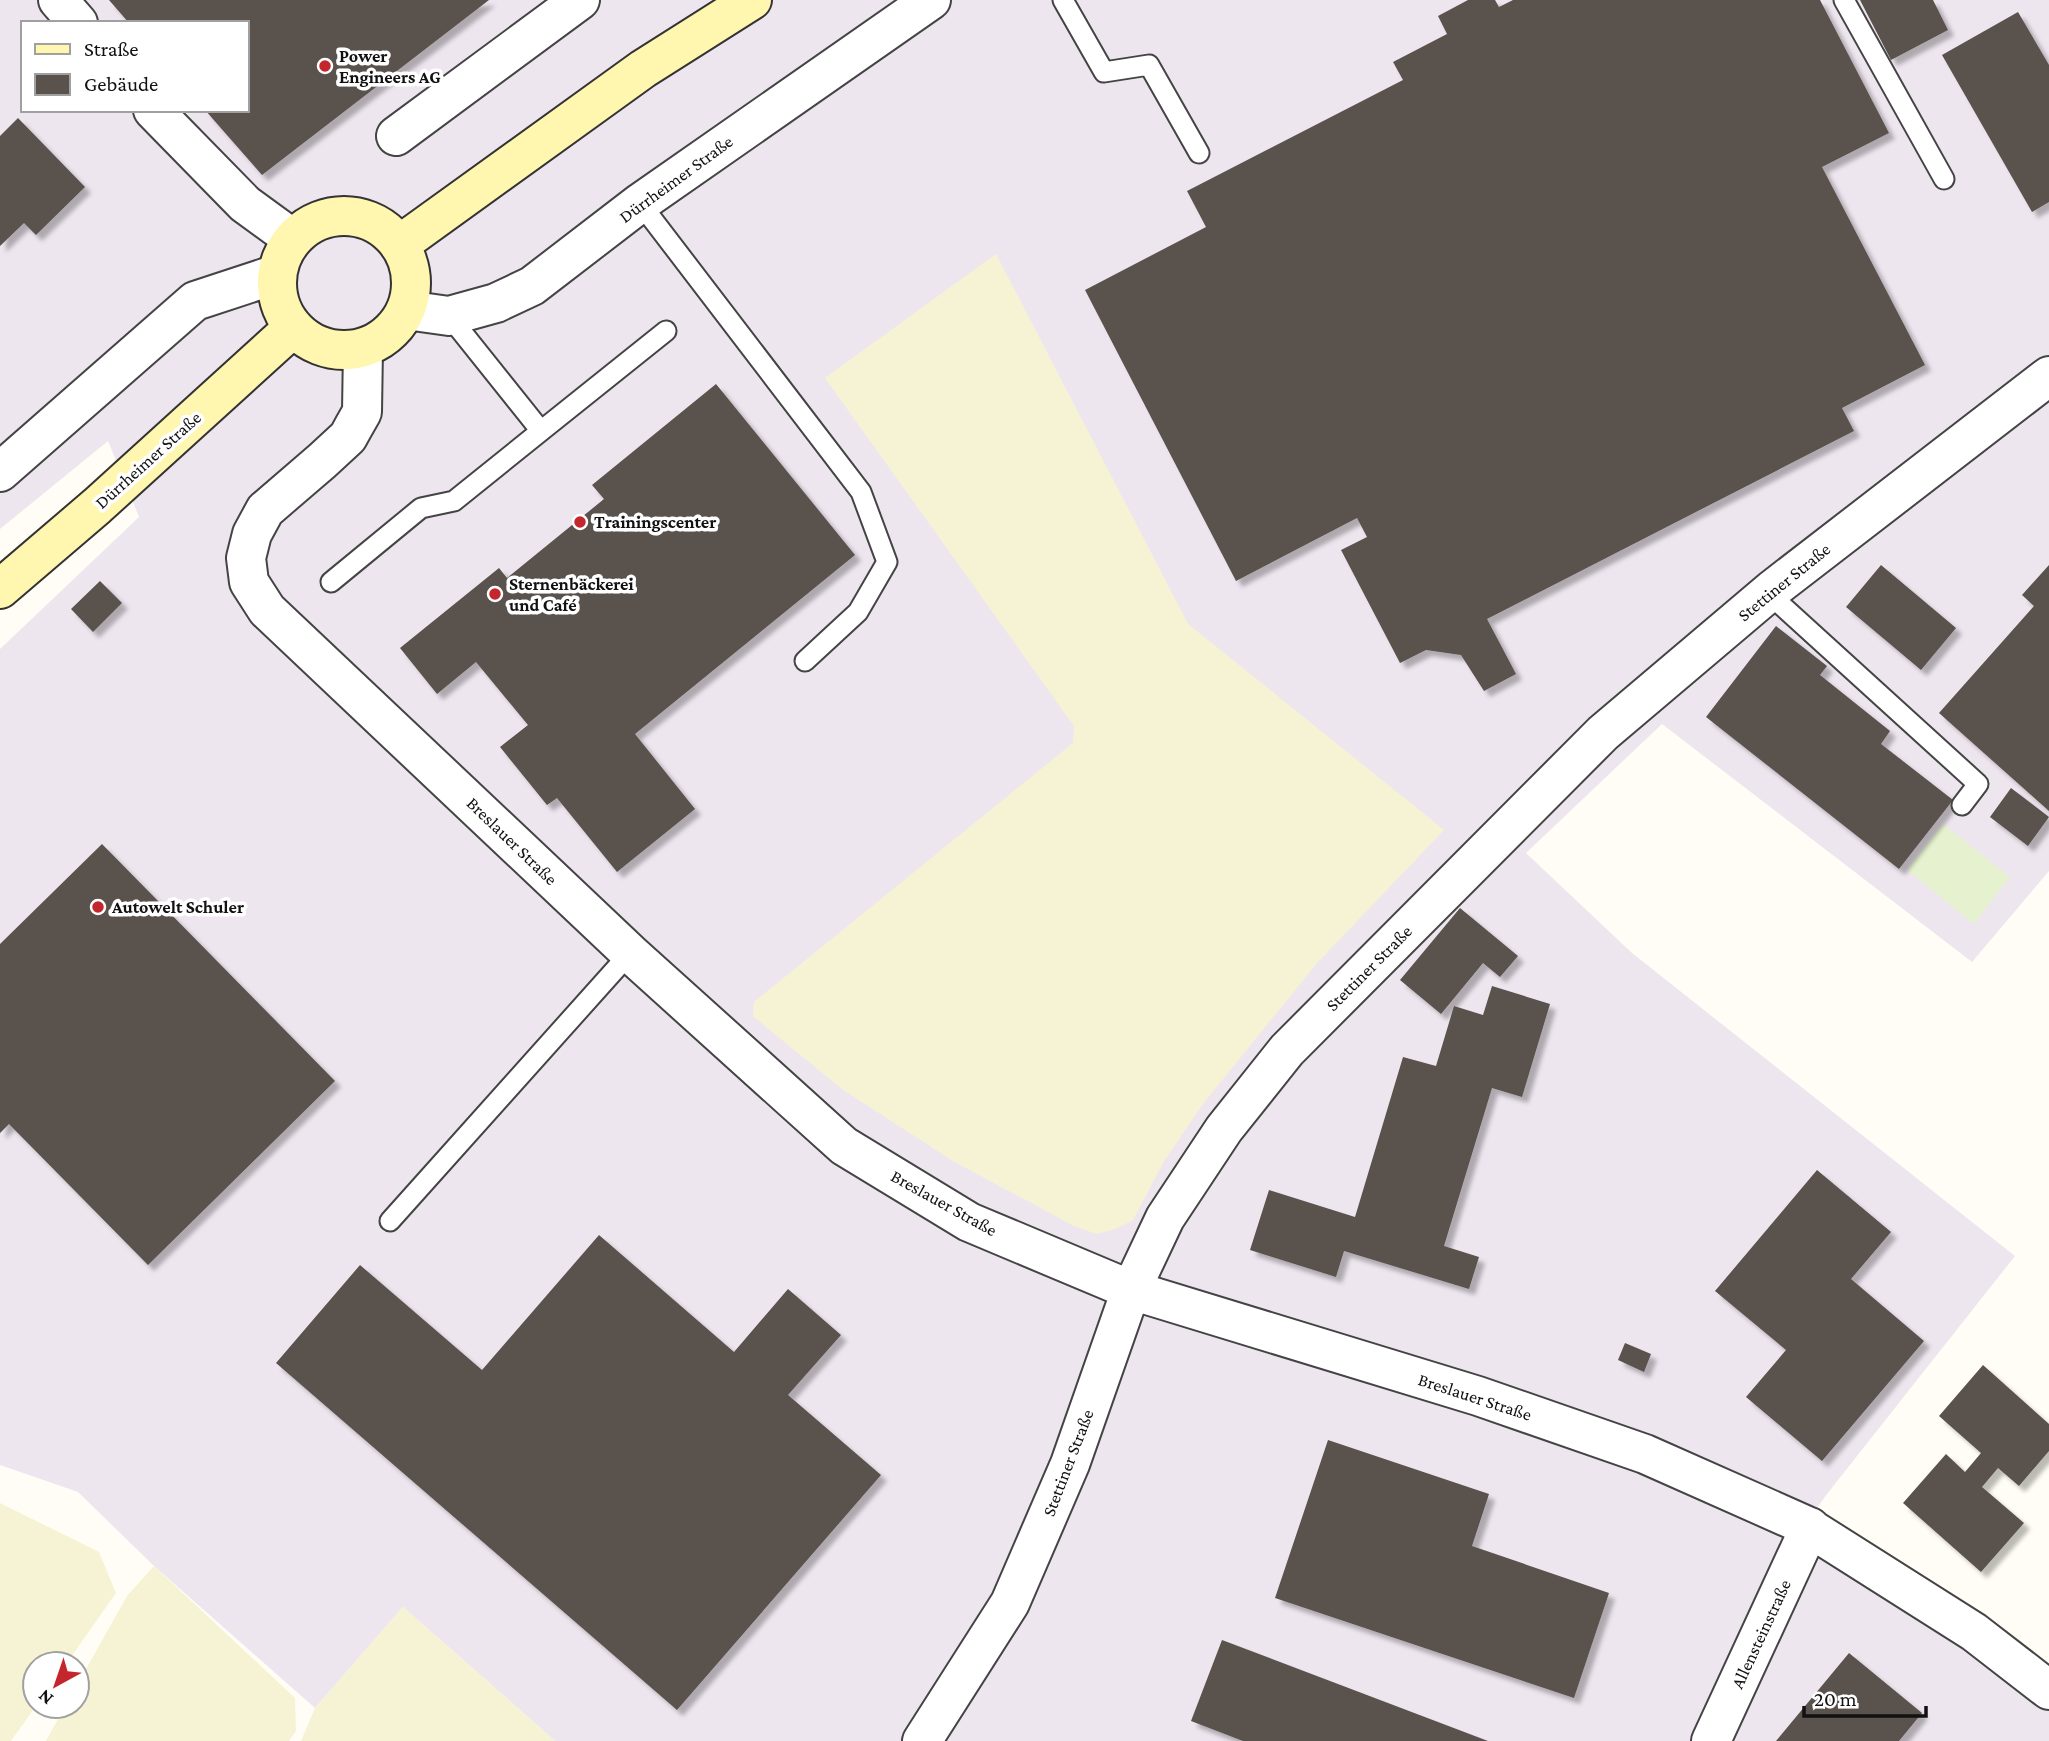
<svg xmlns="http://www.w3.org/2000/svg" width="2049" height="1741" font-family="'Crimson Pro',serif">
	<defs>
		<filter id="shadow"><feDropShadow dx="6" dy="6" stdDeviation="2" flood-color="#0004"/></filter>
	</defs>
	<rect width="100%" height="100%" fill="#fffdf5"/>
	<path fill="#eee6ef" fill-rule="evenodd" d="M0,0h2049v871l-77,91 -310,-238 -136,129 106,100 383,303 -188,238 -22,31 244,165v51h-1494l-152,-134 -88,101 -161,-142 -76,-74 -78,-27v-816l139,-132 -31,-76 -108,88zM23,23h224v87h-224z"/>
	<path fill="#f6f3d4" d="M996,254l192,370 256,206 -127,133 -115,142 -38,56 -31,59 -18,9 -18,5 -23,-8 -121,-65 -111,-72 -89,-73 1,-14 319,-259 1,-17 -249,-348z
		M0,1503l99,49 17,41 -50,71h-31l1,42 -25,35h-11z
		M154,1566l141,132 1,33 -7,10h-243l19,-35h12v-21l50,-89z
		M403,1607l152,134h-254l14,-33z"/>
	<path fill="#e6f2cf" d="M1943,824l67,53 -36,47 -67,-54z"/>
	<path fill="#5a524d" filter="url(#shadow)" d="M109,0h380l-227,175 -57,-65h42v-87h-118z
		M1468,0h27l4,7 14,-7h307l69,133 -67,34 103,198 -83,43 12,23 -367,188 29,55 -32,17 -23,-36 -35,-5 -26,13 -59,-113 26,-13 -10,-19 -121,63 -151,-291 121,-63 -19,-36 216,-111 -10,-18 54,-28 -9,-18z
		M1860,0h73l15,30 -57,30z
		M2018,12l31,53v137l-17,10 -90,-157z
		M18,118l67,69 -49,48 -12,-12 -24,23v-110z
		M716,384l139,171 -220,179 60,75 -78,63 -60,-74 -10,7 -47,-58 28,-22 -52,-63 -39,32 -37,-46 99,-80 8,10 97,-79 -12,-14z
		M1881,565l75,63 -35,42 -75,-63z
		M2049,565v246l-110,-98 95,-107 -12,-11z
		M100,581l22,22 -29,29 -22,-23z
		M1776,626l51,40 -7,9 70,56 -9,13 72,56 -54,69 -193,-152z
		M2011,788l38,29 -21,29 -38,-29z
		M102,844l233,237 -187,184 -139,-141 -9,9v-189z
		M1460,908l58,48 -18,21 -17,-14 -42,51 -41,-34z
		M1492,986l58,18 -28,93 -30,-9 -48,158 35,11 -10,32 -125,-38 -8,26 -86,-27 19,-60 86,27 48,-160 33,9 18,-60 29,9z
		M1817,1170l74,62 -40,47 73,62 -102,120 -76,-64 40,-47 -71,-59z
		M599,1235l135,117 54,-63 53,46 -53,60 93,80 -204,235 -401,-347 84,-98 122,105z
		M1625,1343l26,11 -7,18 -26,-12z
		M1983,1365l66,59v27l-30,35 -21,-18 -16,19 42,36 -43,49 -78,-69 43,-49 19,18 16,-19 -42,-37z
		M1328,1440l161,54 -17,52 137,47 -35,105 -299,-100z
		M1222,1640l266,101h-245l-52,-20z
		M1849,1653l73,60 -23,28h-123z"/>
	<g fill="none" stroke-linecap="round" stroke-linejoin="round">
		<g stroke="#444" stroke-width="23">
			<path id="lane" d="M1063,0l41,72 45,-7 50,88
				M1844,0l100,179
				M640,203l221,289 26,70 -29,50 -53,49
				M449,316l92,115 125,-100
				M331,582l90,-74 33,-7 87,-70
				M1768,593l210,191 -16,21
				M390,1221l240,-268"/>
		</g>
		<g stroke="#444" stroke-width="42">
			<path id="street" d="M58,0l20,23
				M153,110l92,94 48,35
				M396,136l184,-136
				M406,310l43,6 47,-13 36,-17 108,-83 291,-203
				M363,348l-1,64 -8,14 -6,11 -26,24 -57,49 -13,24 -6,24 3,24 18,28 363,343 214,193 125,76 162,68 347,106 167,58 160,71 169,107 75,58
				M0,472l195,-171 82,-27
				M922,1741l88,-138 60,-139 61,-174 34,-72 59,-89 63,-79 316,-317 170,-144 276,-213
				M1711,1741l99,-214"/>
		</g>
		<g stroke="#333" stroke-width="42">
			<path id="secondary" d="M277 283a67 67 0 1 1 134 0a67 67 0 1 1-134 0Z
				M399,245l244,-176 109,-69
				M0,589l97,-83 196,-178"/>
		</g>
		<use href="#lane" stroke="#fff" stroke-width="19"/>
		<use href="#street" stroke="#fff" stroke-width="38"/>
		<use href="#secondary" stroke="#fff6b0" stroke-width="38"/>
	</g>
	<g fill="#c4262e" stroke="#fff" stroke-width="2.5">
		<circle cx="325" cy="66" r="7"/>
		<circle cx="580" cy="522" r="7"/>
		<circle cx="495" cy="594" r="7"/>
		<circle cx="98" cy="907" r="7"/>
	</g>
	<g text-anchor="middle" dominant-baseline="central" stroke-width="7" stroke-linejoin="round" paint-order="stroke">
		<g font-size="18" font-weight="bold" fill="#111" stroke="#fff" text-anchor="start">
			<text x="339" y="56">Power<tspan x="339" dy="21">Engineers AG</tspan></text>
			<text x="594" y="522">Trainingscenter</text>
			<text x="509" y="584">Sternenbäckerei<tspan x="509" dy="21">und Café</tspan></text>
			<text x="112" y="907">Autowelt Schuler</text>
		</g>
		<g font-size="18" fill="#111" stroke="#fff">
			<text transform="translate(676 179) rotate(-36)">Dürrheimer Straße</text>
			<text transform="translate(148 460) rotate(-42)">Dürrheimer Straße</text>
			<text transform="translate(1784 582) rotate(-39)">Stettiner Straße</text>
			<text transform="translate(512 841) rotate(44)">Breslauer Straße</text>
			<text transform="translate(1369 968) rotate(-45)">Stettiner Straße</text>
			<text transform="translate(944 1203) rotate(29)">Breslauer Straße</text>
			<text transform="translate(1475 1397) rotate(18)">Breslauer Straße</text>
			<text transform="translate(1068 1463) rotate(-69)">Stettiner Straße</text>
			<text transform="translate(1761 1634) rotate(-65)">Allensteinstraße</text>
		</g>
	</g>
	<rect x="21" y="21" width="228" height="91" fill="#ffffff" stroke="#a0a0a0" stroke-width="2"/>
	<rect x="35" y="44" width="35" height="10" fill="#fff6b0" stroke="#a0a0a0" stroke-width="2"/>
	<text x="84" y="56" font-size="21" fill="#111111">Straße</text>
	<rect x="35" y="74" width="35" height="21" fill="#5a524d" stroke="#a0a0a0" stroke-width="2"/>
	<text x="84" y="91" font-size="21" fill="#111111">Gebäude</text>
	<g transform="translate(56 1685) rotate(220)"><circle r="33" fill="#ffffff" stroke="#a0a0a0" stroke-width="2"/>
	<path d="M0-5L12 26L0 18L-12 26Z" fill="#c4262e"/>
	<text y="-10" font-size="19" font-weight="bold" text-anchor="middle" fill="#111111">N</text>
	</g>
	<path d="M1804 1706v10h122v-10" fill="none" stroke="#111111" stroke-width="3.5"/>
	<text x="1814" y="1706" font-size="21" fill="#111111" stroke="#ffffff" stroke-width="5" paint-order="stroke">20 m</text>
</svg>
